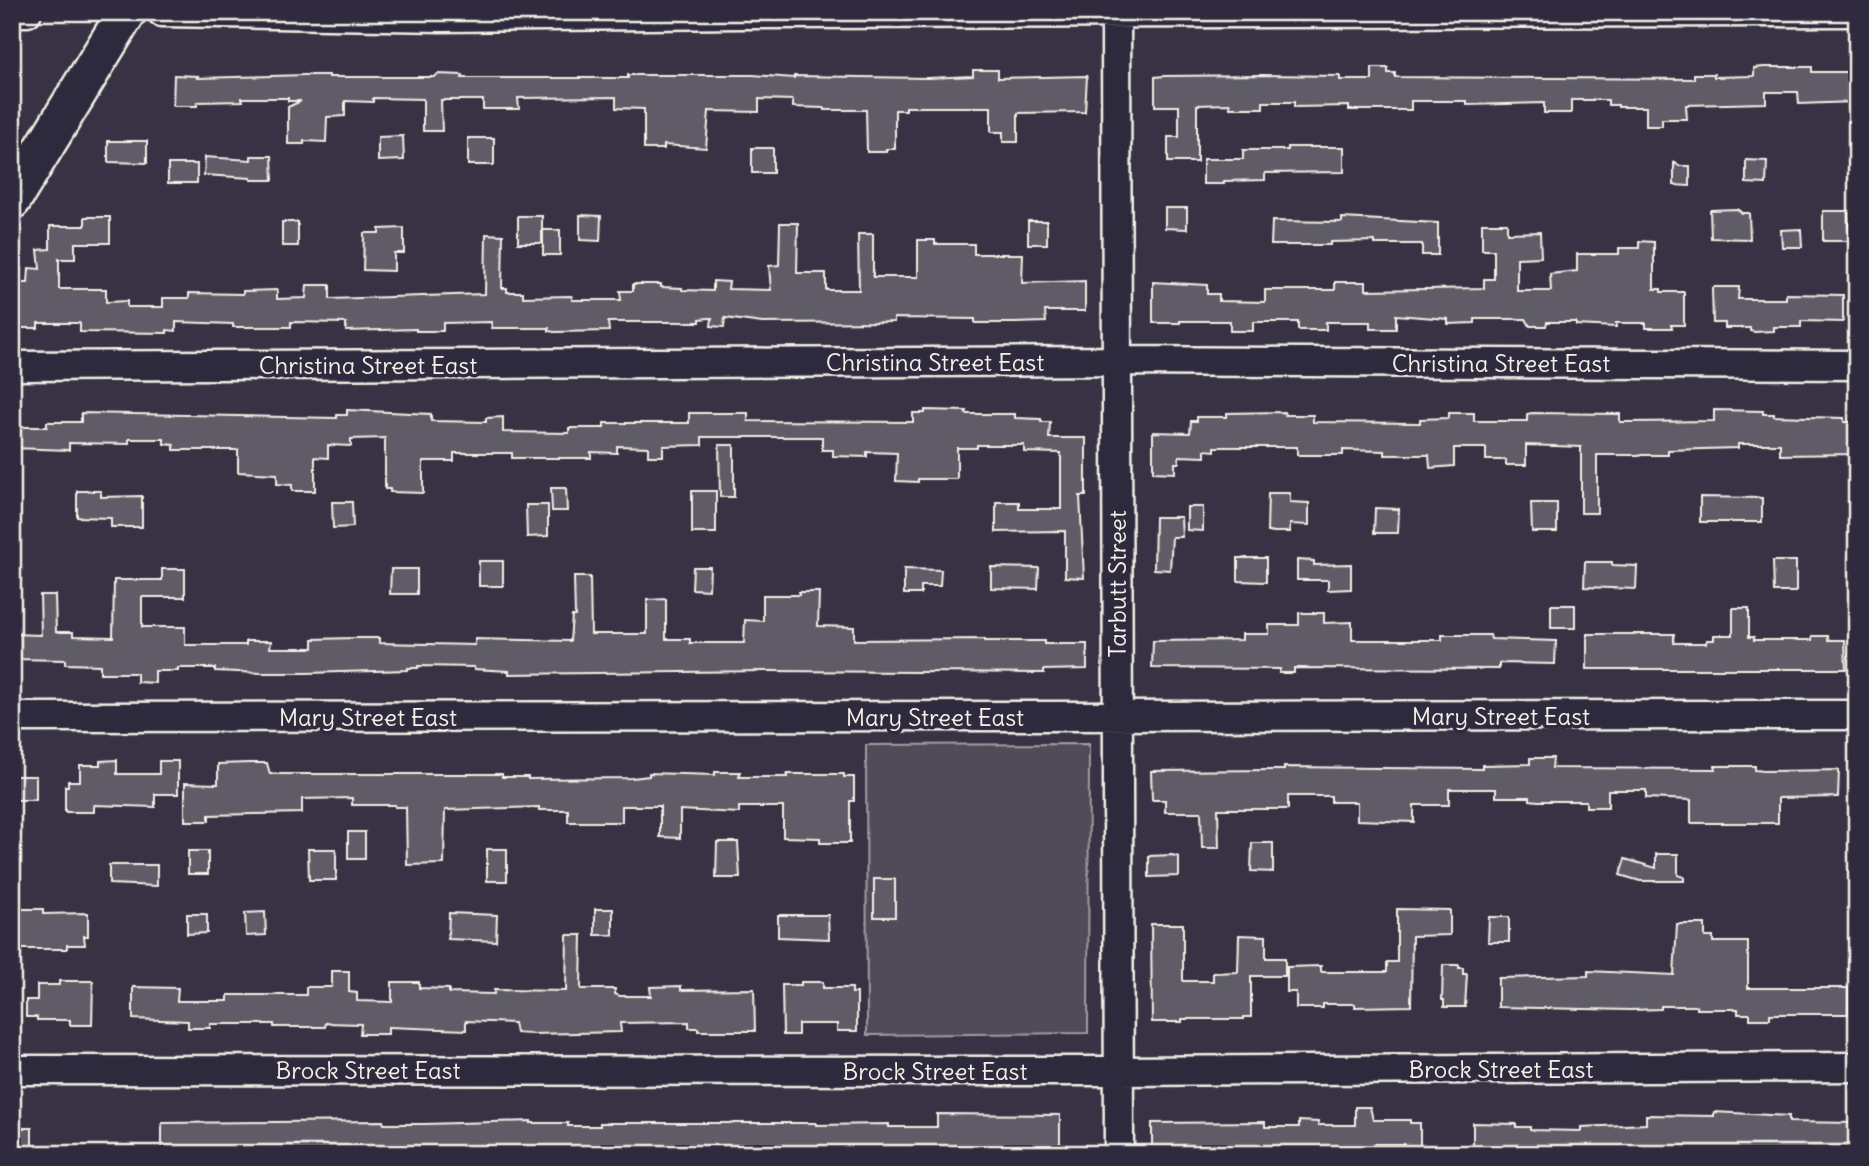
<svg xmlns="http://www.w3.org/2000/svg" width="1869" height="1166" font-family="Delius,sans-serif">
	<rect width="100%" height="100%" fill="#373244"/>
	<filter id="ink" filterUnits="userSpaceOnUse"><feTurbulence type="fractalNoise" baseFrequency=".0143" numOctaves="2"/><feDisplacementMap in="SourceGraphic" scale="14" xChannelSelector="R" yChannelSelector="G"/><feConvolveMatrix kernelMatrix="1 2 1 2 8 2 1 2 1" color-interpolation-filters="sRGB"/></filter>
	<g filter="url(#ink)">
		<path fill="#504b59" stroke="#a29ea0" stroke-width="2" d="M1089,744l-1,289 -221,2 -1,-290z"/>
		<path fill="#5f5c67" stroke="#f4f1e8" stroke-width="2" d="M1764,67h48v5h45l-3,30 -55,2 -1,-12h-32v11l-80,2 1,14h-25v7h-16v-19h-28v-2h-10v-5h-37v13h-27v-10l-77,2v-4h-56v9h-62v-4l-55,1v-5h-31v6h-33v-4l-33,1v57h-29v-25h11v-31h-24v-29l9,-1 99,-1 77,1v4h32v-12h16v5h7v4l299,2v-5h20v3l40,-1v-8z
			M973,70h25v8l89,-2 -2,36 -67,1v29h-15v-10h-12v-25h-85v3h-11v39h-9v3h-19l-1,-42h-42v-2l-31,-1v-7l-34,-1v13l-50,-1 -3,37 -42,-3v4h-20v-40l-28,-1v-11l-98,1 1,11h-36v-9h-42l1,31h-19v-32l-50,-1v4l-28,-1v15l-18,1 -1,25 -22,-1v3h-16v-37l13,-6h-13v-3h-46l1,3 -46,1v4h-24l1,-31 24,1 -1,2 108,-3h24v2h105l4,-3 25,1 -1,3h166v-3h125l41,3v-2l134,2 45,-2z
			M403,136l1,24 -26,1v-24z
			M468,138h26v27h-26z
			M108,141h39v22l-39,-1z
			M1288,147h56v25l-79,1v7l-41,1v3h-21v-25h40v-9h45z
			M752,148h21v25h-21z
			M251,156h21l1,24h-22v-2l-47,-3 1,-18 46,3z
			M1746,160l21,1 -1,23 -20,-1z
			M1674,162l5,4h11v20l-16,-1z
			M168,164h29v19h-29z
			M1165,208h22v21l-22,-1z
			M1737,209l5,4h7l1,26 -39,-1 -1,-28z
			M1823,211h25l1,30h-26z
			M580,215l21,1 -1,25 -20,-1z
			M518,216h24v27h-24z
			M85,217h25v26h-35v16h-16v30h47v13l21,-1v6h36v-9h26v-5l54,1v-3l34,-1v9l29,-1 1,-13h23v14l155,-5 1,-60 17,1 -1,53h5v4h16v5l49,-1v4h49l-1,-9h13v-7h28v3l21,1v2l31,1v-10l16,1 -1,7 43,1 -2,-24 10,-1 1,-42h18l-1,50h29v17h33l-1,-56h15v43h45v-37h17v4h39v10h49l-1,29 63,-2v30h-40l1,11 -32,1h-39v-4l-81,-1v4l-132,1 -37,-5 -1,9 -13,-1 1,-8h-3l-9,1v3h-92l1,9 -55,1 -5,-1v-3h-57v-6l-49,1v8h-27v-2l-70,2v-8l-55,-1v5h-58v-3l-57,-2v9l-9,-1v3l-87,-1v-9h-42v5h-26l2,-35h5v-10h9l1,-15 11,1 -2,-19 12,-1v-23h35z
			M1342,218l96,5v32h-16v-11h-47v-3l-45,1v3h-59l1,-24 70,1z
			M1028,221h19v23h-19z
			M282,222h16v24h-16z
			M1482,223h25v10l33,-1 1,25 -24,1v33h34l-1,-17 27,-3v-17h42v-6h20v-7l15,1v47h7v3h23v33h-13l1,3h-26v-5h-30v4l-40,-2v-3h-29l-1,4h-16l-4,-7h-51v4l-27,1v-5l-52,-4v14h-26v-7h-44v8h-28v-8h-45v9h-23v-10h-50v2h-27v-41l54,3v9h12v7l46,1v-12h70v-8h31v8l118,-2v-9h10v-29h-12z
			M404,228v25h-10v18l-31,-1 1,-37h15v-4z
			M1801,229l1,18h-20l-1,-17z
			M543,230h17v25h-17z
			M1714,287h25l-1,12h48v-5l57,1v27l-42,-1v6h-27v4l-20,1 -4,-1v-3h-25v-5h-12l-1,-34z
			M347,410l84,4v7l55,1v-4l17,-1v15l66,1v-5h35v-5h85v-10h59v8l165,1v-9h12v-3l42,1 -1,3h49v4l26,1v3h9l-1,16h37v58h-6l4,82 -19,-1v-46l-69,1v-30h23v7h42v-56l-37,-1v-7h-47v3h-20v31h-39v3l-22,-1 1,-28 -30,-1v5l-34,-1v-6h-11v-13h-120v8l-39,1v10h-15v-9l-31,-1v7l-26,-1v6h-79v-5h-58v8h-31v32l-33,-1v-3h-5v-51l-34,1v7l-23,-1v13l-13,-1v34h-23v-6l-15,-1v-10l-39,-2v-22h-64v-5l-10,-1v-5h-35v5l-60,-1v7l-57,-2v-21h35v-5h34v-9l256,5v-3h10z
			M1714,410l49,1v3h11v2l70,2v4h13v32l-77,1v-11h-42v4l-70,2v5h-71v58h-16v-66l-55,-2v20h-20v-5h-20v-12h-32v18l-24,2 -1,-13h-44v-4l-42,-1v5h-46v-8h-82v4l-10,-1v7l-26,-1v7h-4v10l-22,-1v-40l37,1 1,-12h6v-4h30v-4l57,-1 1,3h28v7l107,1v-4l29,-1v-5h25v8h53v-7l5,-1 88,1v8h10l84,-1z
			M719,445h15v52h-14z
			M551,488h15l1,23h-15z
			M77,491h24v6l41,-1v31h-31v-9l-34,-1z
			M692,491h24v42h-24z
			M1268,493h22v9l19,1v22l-19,-1v8h-23z
			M1700,497l62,1v24h-62z
			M332,502h20l1,25 -20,1z
			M1531,503h26v29h-25z
			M526,505h22v31l-21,1z
			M1187,507h16v24l-16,-1z
			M1375,508l24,1 -1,24h-24z
			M1155,517h26l1,20h-10l-2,33 -16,-1z
			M1238,558h28v24l-28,-1z
			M1297,560l17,1v4l37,-1v25l-23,1v-10h-31z
			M479,561h24v25h-24z
			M1773,561h23v31h-22z
			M1585,562h27v3l25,1 -1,23 -52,-2z
			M693,567h17l-1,23 -17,-1z
			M991,567l48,1 -1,21 -47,-1z
			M162,569h23v28h-43v30h43v18h61v-4h25l-1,7h43v-9l41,-1h25v5l96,2v-6l95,2 2,-25h3l-1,-39h16l1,57h56v-34l19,-1v40h24v4h54l1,-23 18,1v-26h36v-3h20l-1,34 36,1v13l131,-1v2h59v3h43v25l-43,1v3l-277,-2 -258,3v-3l-35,-2v-2l-56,-1v2h-10v2l-101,3h-46l-46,-2v-3h-37v3h-23v12l-18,-1v-9h-37v-8l-35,-1v-4l-53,-1v-25l29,1 -1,-40h15l1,37h17v4l40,1 1,-57h48z
			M391,569h26v25h-27z
			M904,569l37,1 -1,16h-19v8h-17z
			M1551,605h24v23h-24z
			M1733,608h16v29h5v3h58v-4h16v4h17l1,29h-259v-35h87v9h32l1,-3h7v-5h19z
			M1299,613h25v10l28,-1v18h90v-5h48l1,4 65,2 -1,23 -56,-1v6l-205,-1v5h-15l1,-4 -128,-1 1,-27 89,-1v-6h27v-9h30z
			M1530,758h23l-1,10 163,1v-3h40v4l10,1 74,-1 -1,27 -60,1v25h-87v-23l-45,-2v-8h-38v17h-22v-6h-48l-8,-1v-3h-34v-8h-47v16h-35v17l-57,-2v-18h-26v-6h-43v13h-70l1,39h-17l-1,-36h-36v-12h-13l-1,-29 124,-1h9v-3l198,2v-4l48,-1z
			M117,760v14h42v-13h19v33h-23v13l-61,-2v7h-29v-26h3v-5h12v-16h20v-4z
			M250,763h17l3,11h232v3h26v2l104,-1 17,-2v-3l66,2v-3h25l-1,5h48v-3h57v3h10v24h-4v42h-30v-5l-37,-1v-30h-44v6l-59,-3v28l-20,-1v-31h-38v16h-54v-12h-29v-3l-94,3 -1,54 -37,1 -1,-58h-11v-2h-43v-7l-50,1v14l-93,2v6h-24v-38l33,1v-20z
			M12,776h24v24h-24z
			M348,832h17v27h-17z
			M717,842h21l2,36h-24z
			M1252,843h21v29l-22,-1z
			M308,849h28v31h-27z
			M487,849h20v32h-20z
			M188,851h20v23h-20z
			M1656,854h22v21l6,2v4h-44l-20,-6 5,-16 31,9z
			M1172,855l7,2v19l-30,1v-21z
			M109,865h48v21l-48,-2z
			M874,879h21v38h-21z
			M12,909h31v5l45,-1v23h-4l1,9h-18v4h-55z
			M595,909h18v26h-18z
			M1397,909l53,1v25l-38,1 -1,70 -56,1v-3h-32v4h-27v-16h-9v-25l34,-1v6h66v-10h10z
			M265,912l1,23 -20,1 -1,-23z
			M449,913l48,2 -1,26 -48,-2z
			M187,914h20v19l-20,1z
			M778,915h50l1,24 -51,-2z
			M1489,917h20v25h-21z
			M1151,924h32v57h30v-8l25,-1 1,-37 27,1v22h19v18h-34v41h-8v2h-61v3h-30z
			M1677,924h28v13h8v5h35v46h100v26h-78v5h-20v-5h-12v-5h-41v-3h-36v3l-31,1 -132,-3v-29l90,-2v-5l86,4z
			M567,935h15l-1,54h34v5l5,2h31l-1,-9 31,-1v4l73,-1 1,42h-57v-3h-9v-6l-69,1 1,9 -89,2 -16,-1 -2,-10 -48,-2v9l-78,-3v7h-28l1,-10 -35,-1 -1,4h-51v-3h-64v4h-22v-7l-55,-2v-32l45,1 -1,13h51v-6h78v-8h26v-16h17v21l8,1v8l35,1v-20h27v6l30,1v4l45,1v-4l72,1z
			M1443,965h16v3h4v6h4l-2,33h-21v-7h-2z
			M59,981h34l-1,44h-22v-5h-33v-3h-11v-17h11v-15h22z
			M801,982h22v6h29v5h5v38h-20v-7h-39v11h-15l-1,-50h19z
			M1355,1107h15l3,13h37v3h10v27h-16v-6h-31v4h-47v6h-57v-3h-92v3h-25v-31l113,-1v5h34v-6l19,1v3h37z
			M1714,1112l75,4v6l68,1v29l-134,2v-4h-36v4h-138l-8,-1v-3l-46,-1v5h-22v-31l43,1v3h14v3l51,1v-4l65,-3v-9l68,1z
			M937,1114l123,1v39h-123v-3h-48v3h-142v-8l-47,1v3h-4v4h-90v-4l-75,-1v5h-369v-31l221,-2 1,3h41l106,-3v2h37v3h32v-3h216v2l73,-1v3h48z
			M12,1128h20v26h-20z"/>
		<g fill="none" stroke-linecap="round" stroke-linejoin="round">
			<g stroke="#f4f1e8" stroke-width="33">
				<path id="minor" d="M12,12h15
					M162,12l279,5 302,-3 1114,-2
					M1116,14l3,1140
					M12,366l1105,-5 740,4
					M12,717l1845,-2
					M12,1070l1106,1 739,-4"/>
			</g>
			<g stroke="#f4f1e8" stroke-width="42">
				<path id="major" d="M12,200l115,-188"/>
			</g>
			<use href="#minor" stroke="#2f2a3d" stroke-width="28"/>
			<use href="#major" stroke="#2f2a3d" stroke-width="37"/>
		</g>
	</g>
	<g text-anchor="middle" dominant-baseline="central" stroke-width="7" stroke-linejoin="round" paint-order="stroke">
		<g font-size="24" fill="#f4f1e8" stroke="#2f2a3d">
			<text x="935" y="362">Christina Street East</text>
			<text x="1501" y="363">Christina Street East</text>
			<text x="368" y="365">Christina Street East</text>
			<text transform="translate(1117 584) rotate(-90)">Tarbutt Street</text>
			<text x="1501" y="716">Mary Street East</text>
			<text x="368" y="717">Mary Street East</text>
			<text x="935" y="717">Mary Street East</text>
			<text x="1501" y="1069">Brock Street East</text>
			<text x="368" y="1070">Brock Street East</text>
			<text x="935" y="1071">Brock Street East</text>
		</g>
	</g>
	<rect width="1869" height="1166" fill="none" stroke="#2f2a3d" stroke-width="42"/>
	<rect x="21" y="21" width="1827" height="1124" fill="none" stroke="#f4f1e8" stroke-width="2.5" filter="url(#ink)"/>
</svg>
